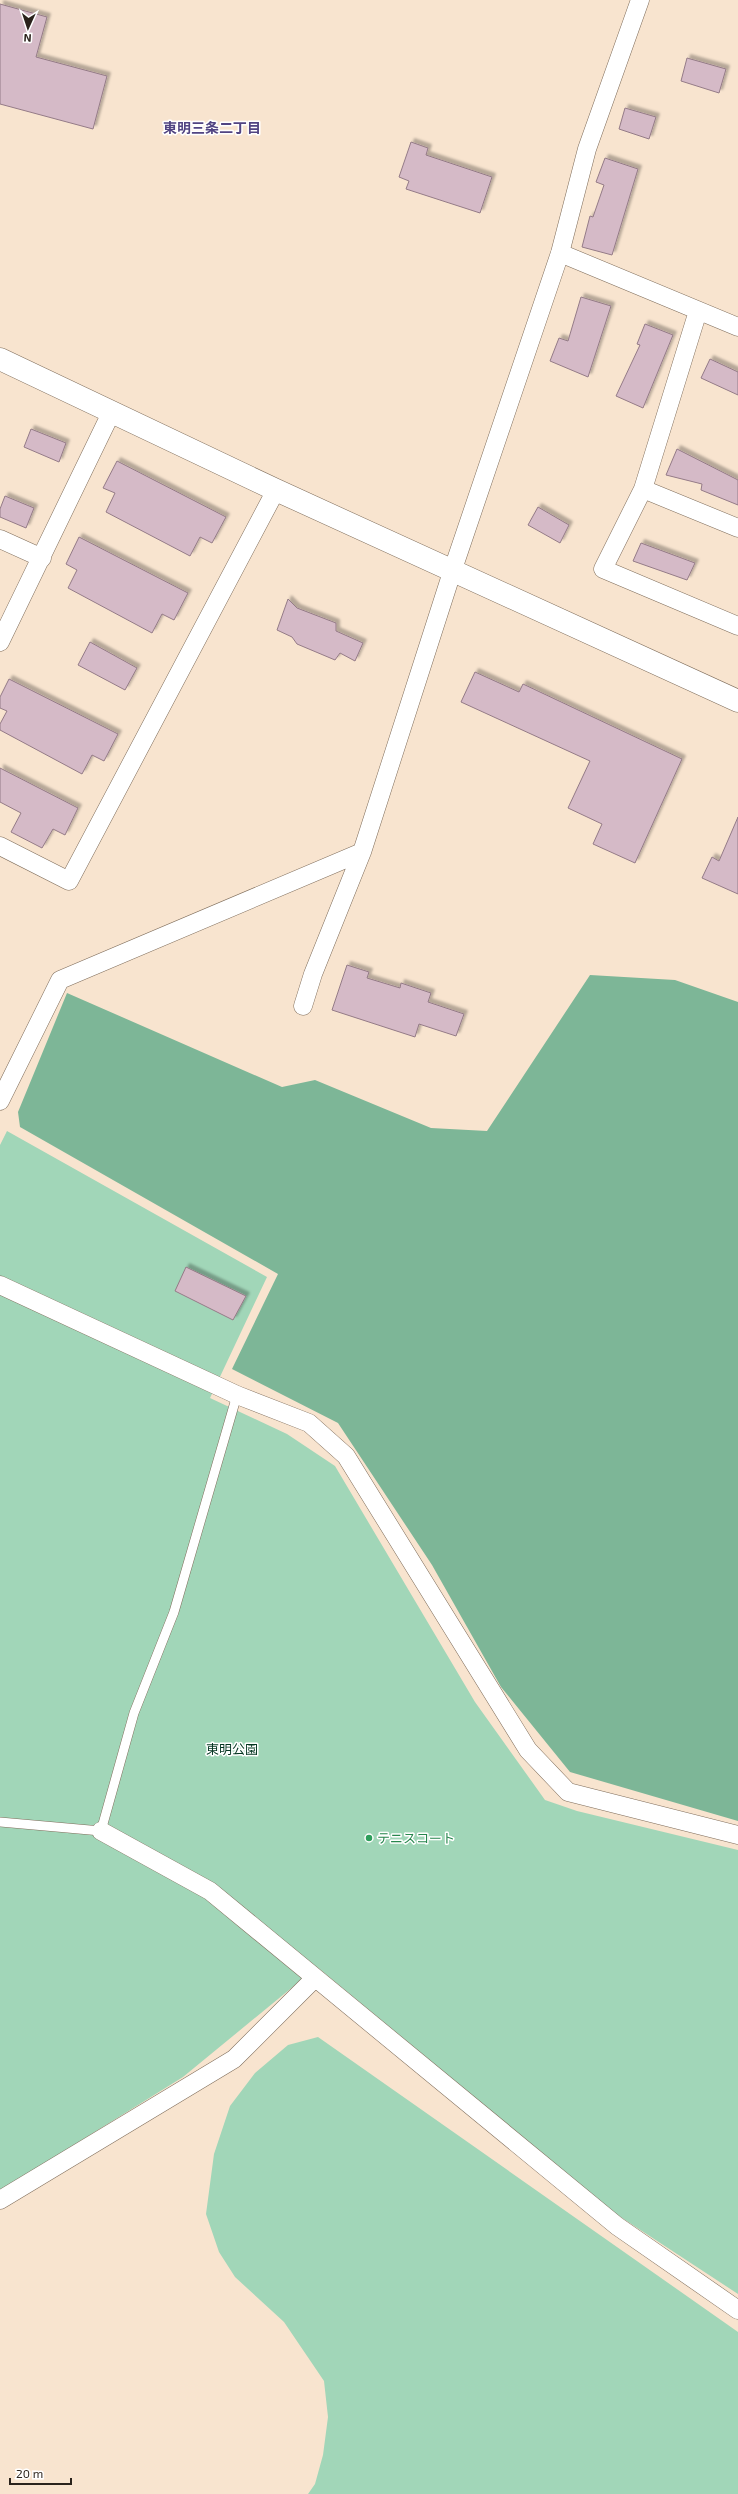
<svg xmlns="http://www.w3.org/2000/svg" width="738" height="2494" font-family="'Exo 2','Noto Sans JP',sans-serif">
	<defs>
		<filter id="shadow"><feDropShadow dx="3.5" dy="-3.5" stdDeviation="1" flood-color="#0004"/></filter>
	</defs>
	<rect width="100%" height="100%" fill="#f8e4cf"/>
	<path fill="#a1d6b8" d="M7,1131l260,146 -57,121 77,36 48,32 140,236 70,98 32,11 161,39v444l-122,-80 -299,-247 -134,110 -183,114v-1046z
		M318,2037l420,295v162h-430l7,-10 8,-29 5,-38 -4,-36 -40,-59 -49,-45 -16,-25 -13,-38 8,-60 16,-48 25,-33 33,-28z"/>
	<path fill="#7db697" d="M590,975l85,5 63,22v819l-168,-49 -69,-85 -69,-122 -94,-142 -106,-54 46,-95 -258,-147 -2,-15 49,-119 215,94 33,-7 116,48 56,3z"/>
	<path fill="#d5bac7" stroke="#947b87" filter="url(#shadow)" d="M0,4l47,13 -11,40 71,19 -14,53 -93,-25z
		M687,58l39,11 -7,24 -38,-12z
		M625,108l31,9 -7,22 -30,-10z
		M411,142l17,6 -2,7 66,22 -12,36 -74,-24 3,-8 -10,-4z
		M605,158l33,11 -26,86 -30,-8 8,-31 3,1 11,-32 -8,-3z
		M581,297l30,9 -23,71 -38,-16 9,-23 9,3z
		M645,324l28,11 -30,73 -27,-12 24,-51 -3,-1z
		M710,359l28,13v23l-37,-17z
		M31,429l35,14 -7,19 -35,-15z
		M677,449l61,31v25l-37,-15 1,-6 -36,-9z
		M117,461l109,56 -14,26 -12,-6 -10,19 -84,-44 9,-19 -12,-5z
		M5,496l29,12 -8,20 -26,-11v-8z
		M538,507l31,18 -9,18 -32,-18z
		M79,537l109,56 -14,27 -12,-6 -10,19 -84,-45 9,-18 -11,-6z
		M641,543l54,20 -8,17 -54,-19z
		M288,599l9,9 39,15v8l27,12 -8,18 -15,-8 -5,7 -38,-16 -5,-7 -15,-7z
		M90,642l47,26 -12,22 -47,-25z
		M475,672l44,20 4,-8 159,75 -47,104 -42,-19 9,-20 -34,-16 22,-47 -129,-59z
		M9,679l109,55 -14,27 -12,-6 -10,19 -82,-44v-6l7,-13 -7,-3v-11z
		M0,768l78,40 -13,27 -12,-6 -11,19 -31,-16 10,-19 -21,-11z
		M738,817v77l-36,-16 10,-21 7,4z
		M347,965l22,7 -2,6 33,10 1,-5 30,10 -3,9 36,12 -8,22 -37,-12 -4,13 -83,-27z
		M186,1267l60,29 -13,24 -58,-29z"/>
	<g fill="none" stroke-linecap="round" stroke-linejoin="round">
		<g stroke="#7f6d5b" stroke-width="10">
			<path id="lane" d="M0,1822l101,9 33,-118 40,-101 63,-217"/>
		</g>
		<g stroke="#7f6d5b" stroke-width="19">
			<path id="street" d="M560,253l178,74
				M698,311l-55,178 -40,80 135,57
				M643,489l95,39
				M0,539l42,19
				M0,642l112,-231
				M0,846l69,35 207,-391
				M303,1006l10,-32 49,-122 91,-283 107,-316 27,-104 53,-149
				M0,1101l60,-121 302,-128
				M0,1285l237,110 72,28 37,33 182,294 40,42 170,43
				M101,1831l109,60 407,335 121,84
				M0,2200l234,-141 81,-81"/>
		</g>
		<g stroke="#7f6d5b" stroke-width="23">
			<path id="secondary" d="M0,359l276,131 462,211"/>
		</g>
		<use href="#lane" stroke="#fff" stroke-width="9"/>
		<use href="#street" stroke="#fff" stroke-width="18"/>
		<use href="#secondary" stroke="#fff" stroke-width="22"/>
	</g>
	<circle fill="#2e9e5b" stroke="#fff" stroke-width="1.5" cx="369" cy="1838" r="4"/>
	<g text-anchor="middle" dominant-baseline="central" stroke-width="3" stroke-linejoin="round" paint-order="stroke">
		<g font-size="13" fill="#033520" stroke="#fff">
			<text x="232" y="1749">東明公園</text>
		</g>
		<g font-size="13" fill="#27864d" stroke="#fff" text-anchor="start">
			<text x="377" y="1838">テニスコート</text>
		</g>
		<g font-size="14" font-weight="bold" fill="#514482" stroke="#fff">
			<text x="212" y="127">東明三条二丁目</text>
		</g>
	</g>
	<g transform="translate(28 28) rotate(183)" stroke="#ffffff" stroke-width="3" paint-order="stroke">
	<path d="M0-3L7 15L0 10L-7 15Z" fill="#2a221b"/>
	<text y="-6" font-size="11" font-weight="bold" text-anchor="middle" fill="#2a221b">N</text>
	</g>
	<path d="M10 2478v6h61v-6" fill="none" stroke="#2a221b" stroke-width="2"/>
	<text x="16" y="2478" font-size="12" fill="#2a221b" stroke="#ffffff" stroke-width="3" paint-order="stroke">20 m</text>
</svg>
